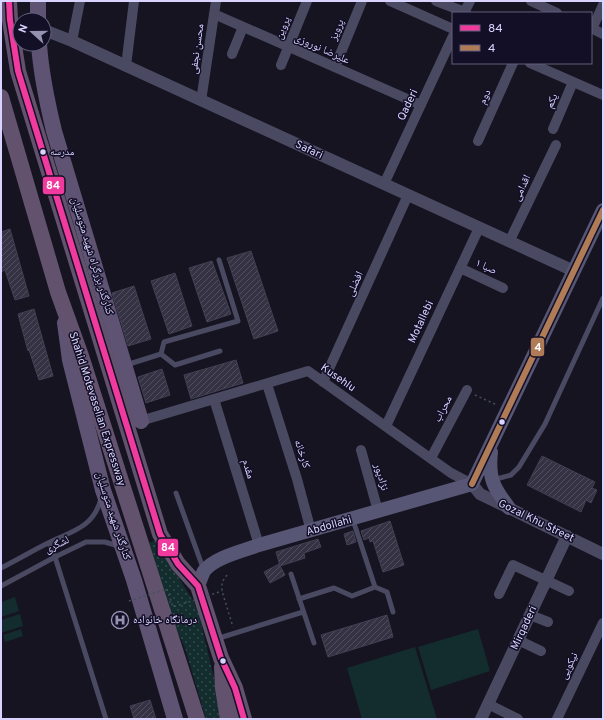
<svg xmlns="http://www.w3.org/2000/svg" width="604" height="720" font-family="Overpass,'Noto Naskh Arabic',sans-serif">
	<defs>
		<pattern id="grass-dots" width="8" height="8" patternUnits="userSpaceOnUse"><rect width="8" height="8" fill="#132c2d"/><path d="M2 2h.1M6 6h.1" fill="none" stroke="#354a4c" stroke-width="1.8" stroke-linecap="round"/></pattern>
		<pattern id="building-hatch" width="6" height="6" patternUnits="userSpaceOnUse"><rect width="6" height="6" fill="#343243"/><path d="M-1 1l2-2M0 6l6-6M5 7l2-2" fill="none" stroke="#514f5f"/></pattern>
	</defs>
	<rect width="100%" height="100%" fill="#161421"/>
	<path fill="url(#grass-dots)" d="M155,540l37,59 6,12 26,108h-18l-21,-71 -18,-41 -19,-63z"/>
	<path fill="#132c2d" d="M15,597l4,14 -18,6v-15z
		M20,614l3,12 -22,7v-13z
		M21,629l2,7 -18,6 -2,-7z
		M478,629l12,42 -59,19 -13,-43z
		M415,647l22,72h-75l-15,-51z"/>
	<path fill="url(#building-hatch)" stroke="#433f54" d="M10,229l19,67 -14,4 -10,-30 -4,2v-40z
		M251,251l27,80 -24,8 -27,-81z
		M212,261l19,53 -24,8 -18,-54z
		M175,273l17,53 -23,8 -18,-53z
		M134,286l17,53 -23,7 -16,-53z
		M34,309l19,67 -14,4 -10,-30 -1,1 -10,-37z
		M236,360l7,23 -52,16 -7,-24z
		M162,369l8,26 -24,8 -8,-26z
		M542,456l53,26 -3,6 5,2 -6,13 -5,-3 -5,12 -54,-27z
		M390,521l14,44 -21,7 -10,-31 -3,1 -1,-4 -5,2 -3,-9z
		M353,531l3,11 -9,3 -3,-11z
		M318,539l3,8 -17,6 1,5 -25,8 -4,-14z
		M279,564l6,11 -15,8 -6,-11z
		M387,615l6,22 -65,20 -7,-22z
		M150,700l6,19h-22l-4,-13z"/>
	<g fill="none" stroke-linecap="round" stroke-linejoin="round">
		<path stroke="#44505f" stroke-width="1.5" stroke-dasharray="2 3" stroke-linecap="butt" d="M475,395l22,10
			M227,575l-5,7v9l11,36"/>
		<path stroke="#4a4962" stroke-width="5" d="M161,354l3,-12 74,-21 -19,-61
			M126,365l35,-11 14,11 45,-14
			M493,480l18,-5 8,-8 26,-43 58,-126
			M176,493l27,75
			M353,520l22,67 12,5 6,20
			M49,543l6,14 51,162
			M1,568c16,-8 31,-17 47,-25 24,-12 45,-15 53,-44
			M291,574l23,69
			M1,586l54,-29 31,-15h19l10,3 3,3
			M299,599l35,-11 18,8 23,-9
			M216,639l87,-27"/>
		<path stroke="#4a4962" stroke-width="10" d="M390,1l63,28
			M436,1l29,11
			M531,1l26,12
			M464,13l6,-12
			M214,14l207,91
			M591,28l12,6
			M592,29l11,-24
			M72,41l8,-40
			M232,54l11,-27
			M530,63l73,32
			M281,65l26,-64
			M126,66l8,-65
			M335,67l27,-66
			M201,101l15,-100
			M553,129l20,-47
			M478,141l35,-78
			M384,184l69,-148
			M509,242l47,-97
			M460,268l43,20
			M323,382l85,-187
			M267,384l30,95 14,52
			M214,399l45,146
			M137,422l171,-51 143,102 21,11
			M386,426l93,-198
			M361,450l17,61
			M431,458l36,-68
			M499,594l14,-29 56,26
			M530,615l18,7
			M518,640l23,11
			M488,704l30,15
			M557,719l46,-96"/>
		<path stroke="#4a4962" stroke-width="12" d="M44,30l28,11 502,230
			M472,484l8,10 123,60
			M481,719l86,-183"/>
		<path stroke="#575674" stroke-width="14" d="M491,452c-3,27 3,36 18,56
			M198,586c2,-5 4,-11 6,-15 11,-14 39,-20 55,-26l213,-61 131,-274"/>
		<path stroke="#5e5373" stroke-width="16" d="M38,1v19
			M39,44c2,30 8,58 15,87l87,290
			M65,323l5,37 33,130 31,90 41,139"/>
		<path stroke="#62526e" stroke-width="16" d="M9,1l1,19 8,51 142,463 18,30 20,22 23,72 14,30 9,31
			M1,97l57,195 23,64 116,363
			M222,667l1,21 5,31"/>
		<path stroke="#44505f" stroke-width="1.5" stroke-dasharray="2 3" stroke-linecap="butt" d="M129,601l38,-12 6,18 49,-16"/>
		<g stroke="#130f26" stroke-width="9">
			<path id="bus-1" d="M9,1l1,19 8,51 142,463 18,30 20,22 23,72 14,30 9,31"/>
		</g>
		<g stroke="#130f26" stroke-width="9">
			<path id="bus-2" d="M472,484l131,-274"/>
		</g>
		<use href="#bus-1" stroke="#f13a9d" stroke-width="6"/>
		<use href="#bus-2" stroke="#b07c57" stroke-width="6"/>
	</g>
	<defs>
		<g id="hospital-ring" transform="scale(0.9)"><circle r="9.5" fill="#130f26" stroke="#9591b1" stroke-width="1.5"/><path d="M-5-5h3v3.5h4V-5h3V5h-3V1.5h-4V5h-3Z" fill="#9591b1"/></g>
	</defs>
	<g fill-rule="evenodd">
		<use href="#hospital-ring" x="120" y="620"/>
	</g>
	<g fill="#d9d4ff" stroke="#130f26" stroke-width="1.5">
		<circle cx="43" cy="152" r="3.5"/>
		<circle cx="502" cy="422" r="3.5"/>
		<circle cx="223" cy="661" r="3.5"/>
	</g>
	<g text-anchor="middle" dominant-baseline="central" stroke-width="3" stroke-linejoin="round" paint-order="stroke">
		<g font-size="10" fill="#d9d4ff" stroke="#130f26" text-anchor="start">
			<text x="50" y="152">مدرسه</text>
		</g>
		<g font-size="11" fill="#d9d4ff" stroke="#130f26">
			<text transform="translate(283 28) rotate(-68)">پروین</text>
			<text transform="translate(337 30) rotate(-68)">پرویز</text>
			<text transform="translate(197 49) rotate(-82)">محسن نجفی</text>
			<text transform="translate(322 49) rotate(24)">علیرضا نوروزی</text>
			<text transform="translate(485 97) rotate(-66)">دوم</text>
			<text transform="translate(552 101) rotate(-67)">یکم</text>
			<text transform="translate(408 105) rotate(-65)">Qaderi</text>
			<text transform="translate(309 150) rotate(25)">Safari</text>
			<text transform="translate(522 188) rotate(-64)">اقدامی</text>
			<text transform="translate(92 256) rotate(73)">کنارگذر بزرگراه شهید متوسلیان</text>
			<text transform="translate(486 267) rotate(25)">صبا ۱</text>
			<text transform="translate(355 284) rotate(-65)">افضلی</text>
			<text transform="translate(421 322) rotate(-65)">Motallebi</text>
			<text transform="translate(338 378) rotate(35)">Kusehlu</text>
			<text transform="translate(97 409) rotate(72)">Shahid Motevaselian Expressway</text>
			<text transform="translate(443 409) rotate(-63)">محراب</text>
			<text transform="translate(302 454) rotate(72)">کارخانه</text>
			<text transform="translate(248 469) rotate(73)">مقدم</text>
			<text transform="translate(381 477) rotate(74)">نژادپور</text>
			<text transform="translate(113 516) rotate(72)">کنارگذر شهید متوسلیان</text>
			<text transform="translate(536 521) rotate(26)">Gozal Khu Street</text>
			<text transform="translate(329 526) rotate(-16)">Abdollahi</text>
			<text transform="translate(57 545) rotate(-26)">لشگری</text>
			<text transform="translate(524 628) rotate(-65)">Mirqaderi</text>
			<text transform="translate(569 666) rotate(-64)">نیکویی</text>
		</g>
		<g font-size="11" fill="#d9d4ff" stroke="#130f26" text-anchor="start">
			<text x="133" y="620">درمانگاه خانواده</text>
		</g>
	</g>
	<g stroke="#130f26" stroke-width="1.5">
		<rect x="42" y="176" width="23" height="19" rx="4" fill="#f13a9d"/>
		<rect x="530" y="337" width="15" height="20" rx="4" fill="#b07c57"/>
		<rect x="157" y="538" width="22" height="19" rx="4" fill="#f13a9d"/>
	</g>
	<g font-size="11" text-anchor="middle" font-weight="bold" fill="#fff">
		<text x="53" y="189">84</text>
		<text x="538" y="351">4</text>
		<text x="168" y="551">84</text>
	</g>
	<rect width="604" height="720" fill="none" stroke="#d9d4ff" stroke-width="4"/>
	<rect x="452" y="12" width="140" height="52" fill="#130f26" stroke="#625e7d"/>
	<rect x="460" y="25" width="20" height="6" fill="#f13a9d" stroke="#625e7d"/>
	<text x="488" y="32" font-size="12" fill="#d9d4ff">84</text>
	<rect x="460" y="45" width="20" height="6" fill="#b07c57" stroke="#625e7d"/>
	<text x="488" y="52" font-size="12" fill="#d9d4ff">4</text>
	<g transform="translate(32 32) rotate(291)"><circle r="19" fill="#130f26" stroke="#625e7d"/>
	<path d="M0-3L7 15L0 10L-7 15Z" fill="#9591b1"/>
	<text y="-6" font-size="11" font-weight="bold" text-anchor="middle" fill="#d9d4ff">N</text>
	</g>
</svg>
